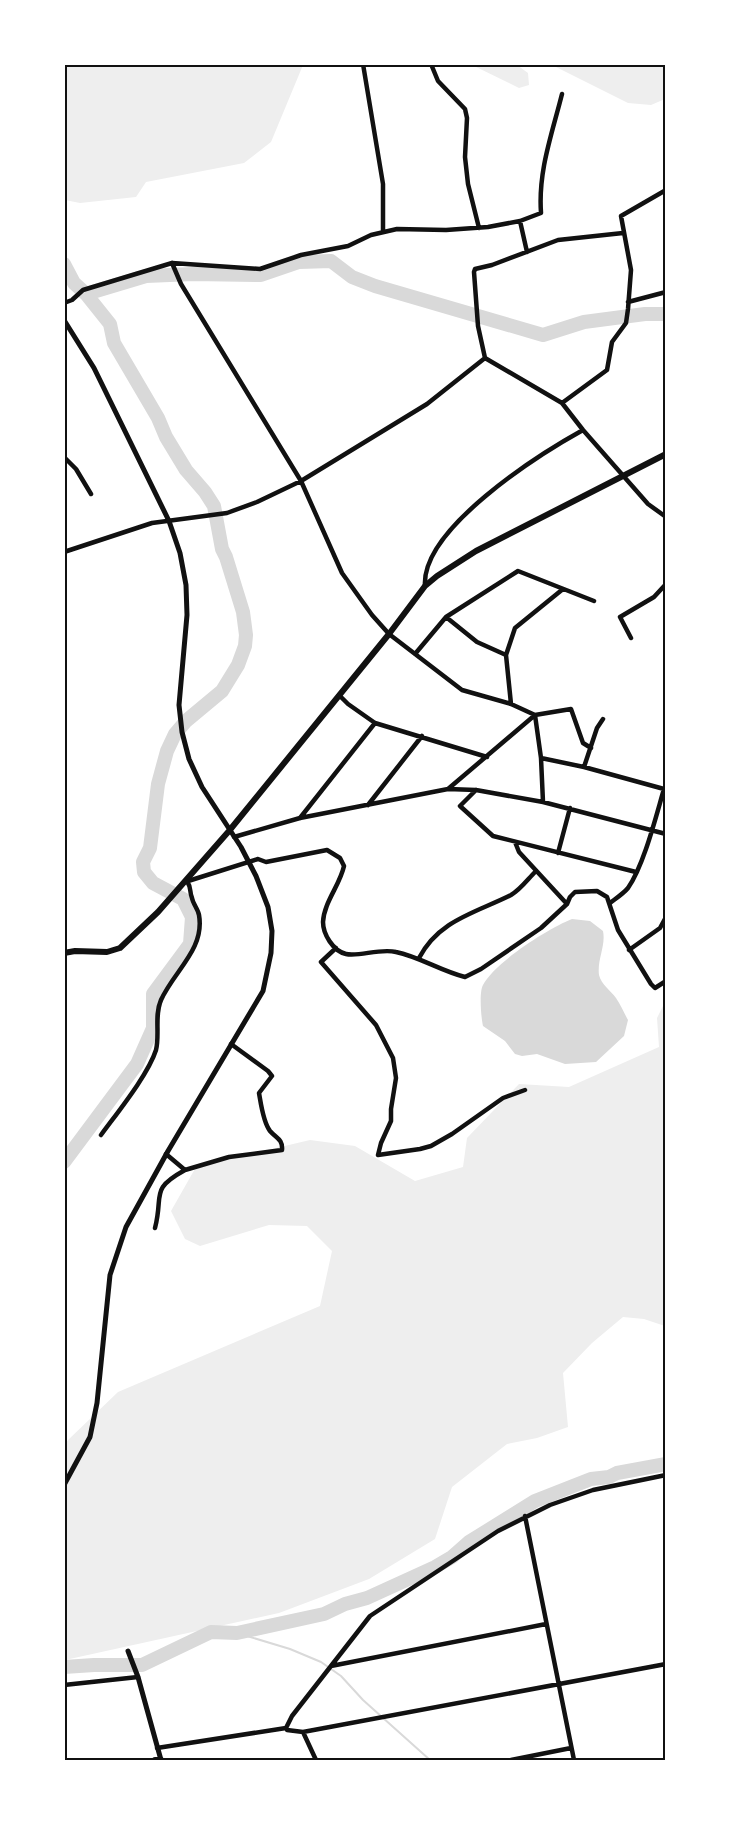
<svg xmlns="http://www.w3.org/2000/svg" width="730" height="1825" font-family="Raleway,sans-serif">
	<rect width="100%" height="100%" fill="#fff"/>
	<path fill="#eee" d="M65,64h238v1l-32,77 -27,21 -98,19 -10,15 -56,6 -15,-3z
		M472,65h45l11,8 1,12 -10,3z
		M552,65h113v34l-14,6 -23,-2z
		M665,1002v324l-21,-7 -21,-2 -31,26 -29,30 5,54 -31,11 -30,6 -55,43 -17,52 -66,40 -90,34 -214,47 -1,-214 4,-6 50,-48 202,-86 12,-55 -25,-25 -38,-1 -69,21 -15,-7 -14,-28 25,-44 114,-27 45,6 60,35 48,-14 4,-29 52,-54 50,3 90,-40 -2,-29z"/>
	<path fill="#d9d9d9" d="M572,919l18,2 13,10c3,15 -6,28 -4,44 2,9 12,16 17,23 5,7 8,15 12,22l-4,16 -28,26 -31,2 -28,-10 -15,2 -7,-2 -10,-13 -22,-15c-2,-9 -4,-34 0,-41 12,-23 66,-57 89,-66z"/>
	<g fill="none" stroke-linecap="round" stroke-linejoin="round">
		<path stroke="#d9d9d9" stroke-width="2" d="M237,1633l53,16 31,13 20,14 22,24 67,60"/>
		<path stroke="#d9d9d9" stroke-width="14" d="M64,264l10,19 12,11 24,30 4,19 44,75 8,19 20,33 19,22 9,14 8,43 4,8 17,55 3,23 -1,11 -7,19 -16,26 -36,30 -11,13 -8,17 -9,33 -8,64 -7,14 1,10 9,11 30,16 9,18 -2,27 -37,50v34l-16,36 -73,98
			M86,294l60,-18 47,-2 68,1 38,-13 32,-1 21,16 23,9 168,49 41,-13 61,-8h21
			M64,1667l30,-2h48l69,-33 26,1 87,-19 21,-10 22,-6 68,-31 17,-10 17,-15 66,-41 56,-22 18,-2 8,-4 49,-9"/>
		<path stroke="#111" stroke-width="4.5" d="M363,64l20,120v48
			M431,64l7,17 27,28 2,9 -2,39 3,27 11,44
			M520,221l21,-8c-3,-42 11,-79 21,-119
			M623,233l-65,7 -66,25 -17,4 -1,3 4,54 7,32 77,45 21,27 65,74 18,13
			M172,263l9,21 120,197 41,92 30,42 17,19 73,56 49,14 24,11
			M628,302l38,-10
			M64,303l8,-3 11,-10 89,-27 88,6 41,-14 47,-9 23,-11 26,-6 49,1 42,-3 32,-6 7,31
			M562,403l45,-33 5,-28 14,-19 2,-14 3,-39 -10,-54 45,-26
			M64,457l12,12 15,25
			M64,552l88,-29 75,-10 30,-11 44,-21 126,-77 58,-46
			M425,586c-4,-57 113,-131 158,-156
			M446,617l31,25 29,13
			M631,638l-11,-21 34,-20 12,-13
			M415,654l31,-37 72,-46 76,30
			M339,695l9,9 27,19 112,34
			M511,704l-5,-49 9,-27 48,-39
			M535,715l6,43 2,44
			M541,758l43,9 80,22c-8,27 -20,76 -36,99 -5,6 -13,11 -18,15
			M584,767l13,-39 6,-9
			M448,789l87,-74 36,-6 12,34 8,5
			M476,790l-16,16 33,30 143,36
			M368,805l54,-69
			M300,818l75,-95
			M234,837l66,-19 148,-29 28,1 67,12 123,32
			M515,842l4,10 48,52
			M558,853l12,-45
			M185,882l73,-23 8,3 61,-12 13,8 4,8c-4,19 -20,36 -21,56 0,12 10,29 23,32 13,3 34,-6 50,-2 24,5 45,19 69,25l16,-8 60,-41 26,-24 3,-7 5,-5 22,-1 10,6 11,33 33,54 4,4 11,-7
			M336,948l-15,14 55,63 17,33 3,20 -5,31v12l-10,22 -3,12 42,-6 11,-3 21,-12 51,-36 22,-8
			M629,950l31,-22 6,-11
			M419,958c20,-38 56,-45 92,-63 9,-5 17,-16 24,-23
			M101,1135c16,-22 47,-60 55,-85 4,-16 -2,-34 5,-50 13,-29 44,-51 38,-85 -1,-6 -6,-11 -7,-17 -3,-7 0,-9 -5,-17
			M166,1154l19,16 44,-13 53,-7c1,-11 -6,-12 -12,-19 -7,-9 -9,-27 -11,-38l13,-17 -4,-5 -37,-27
			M155,1228c9,-34 -6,-38 30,-58
			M525,1516l49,244
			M331,1666l215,-42
			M64,1685l74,-8
			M286,1728l6,-12 78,-100 128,-85 52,-26 43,-15 73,-15
			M303,1732l13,28
			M157,1748l129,-20 1,2 16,2 363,-68
			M511,1760l60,-12"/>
		<path stroke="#111" stroke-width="5" d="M64,320l30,48 75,153 11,32 6,32 1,30 -8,90 3,27 7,27 13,28 39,60 15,29 12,31 4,24 -1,22 -8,38 -95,160 -42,76 -16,48 -13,128 -7,34 -26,48
			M128,1651l10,26 23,83"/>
		<path stroke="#111" stroke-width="6" d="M64,953l11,-2 32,1 13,-4 38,-36 71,-81 160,-197 36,-48 12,-10 39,-25 190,-97
			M155,1760h6"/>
	</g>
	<rect width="730" height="1825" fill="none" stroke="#ffffff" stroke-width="132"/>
	<rect x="66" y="66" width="598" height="1693" fill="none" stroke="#111" stroke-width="2"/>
</svg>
